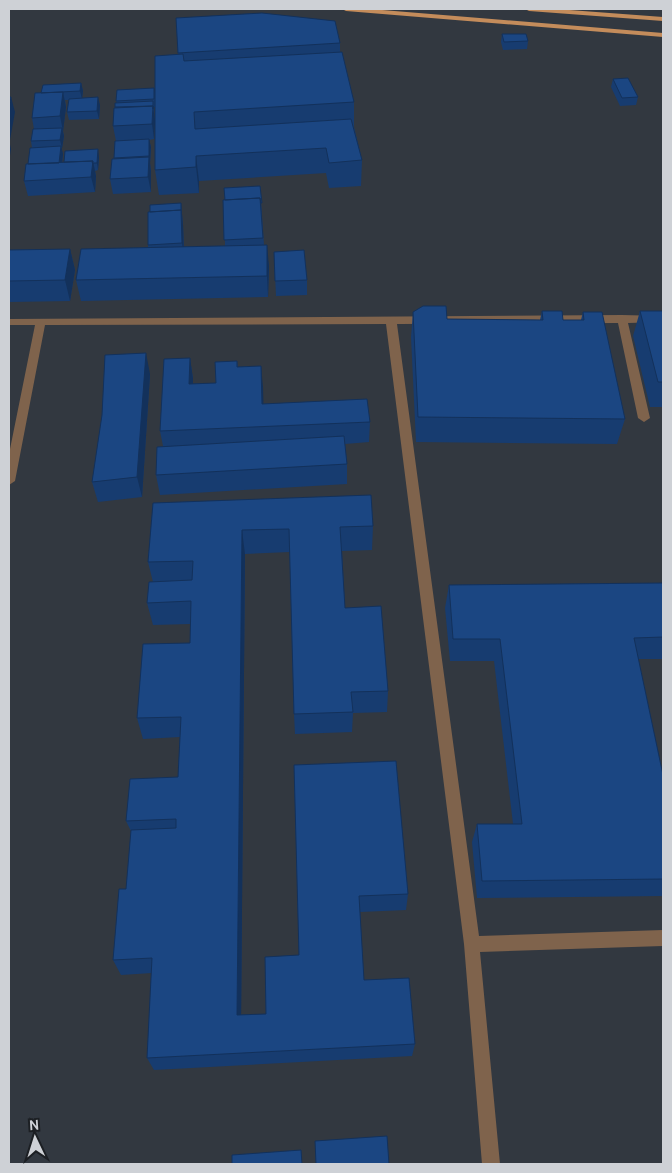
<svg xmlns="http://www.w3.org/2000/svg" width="672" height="1173" font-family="Cabin,sans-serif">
	<rect width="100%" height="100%" fill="#323840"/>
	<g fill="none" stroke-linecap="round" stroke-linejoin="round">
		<path fill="#7f634c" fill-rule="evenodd" d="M622,315l41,1v6l-35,1 22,95 -6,4 -6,-4 -20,-95 -221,1 82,612 184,-6v16l-183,6 20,212h-18l-18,-220 -78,-620 -341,1 -30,156 -6,4v-31l26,-129h-26v-6z"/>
		<path fill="#c48c5b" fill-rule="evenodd" d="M342,9h28l293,24v4l-317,-26z
			M525,9h31l107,8v4l-134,-10z"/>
	</g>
	<path fill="#173c70" d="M176,18l164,25v9l14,50v25l8,33 -1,26 -32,2 -3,-15 -127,8v12l-40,2 -4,-25v-63h-1v32l-5,1 2,7 -1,16 1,9v20l-38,2 -3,-15 4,-20 1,-18h1l-3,-15 2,-19 2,-4 -1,-2 38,-13 1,5 23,-39z
		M502,34l26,7 -1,8 -24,1 -2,-8z
		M613,79l25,18 -2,8 -16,1 -9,-19z
		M81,83l2,8 -1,7 18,7 -1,14 -30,1 -2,-8 2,-12h-4l1,7 -3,24 1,5 -2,12h-1l2,6 -1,9 37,-6 -1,13 -3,1 1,5 -1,16 -67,4 -4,-15 8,-33 -1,-7 3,-12 -2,-11 9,-25z
		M260,186l4,59 5,21 -1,31 -187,4 -5,-21 72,-33v-2l33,-42 2,22 1,22 41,-1v-46z
		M70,249l5,21 -5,31 -61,1v-52z
		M274,252l33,28v15l-31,1z
		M542,311l21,9h18l2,-8 42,107 -8,25 -201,-2 -5,-105 2,-25 34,7 93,1z
		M640,311h23v96h-13l-17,-71z
		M190,358l3,21v5l23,-1 21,-22 1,6 23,-1 2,38 107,18 -1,20 -24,2 2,20v20l-187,11 -4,-20 7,-29 -3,-15z
		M150,374l-8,123 -44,5 -6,-20z
		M153,503l220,23 -1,24 -30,1 3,57 43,83 -1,21 -34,1 -1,19 -57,2 -1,-20 -4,-162 -45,2 -4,461 25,-1 33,-59 -5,-190 114,129 -2,16 -46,2 4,68 51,64 -3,12 -258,14 -7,-12 5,-85 -31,2 -8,-15 13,-71 5,-58 -5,-10 52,-44 2,-40 -37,2 -6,-21 53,-75v-19l-37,1 -6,-22 6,-21 -5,-20z
		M663,583v76h-25l25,116v121l-186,2 -5,-56 5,-18h36l-19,-163h-44l-5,-53 4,-23z"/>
	<path fill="#13315b" d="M81,83l2,8 -1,8 -2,-8z
		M63,92l3,15 -3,24 -3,-15z
		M11,97l4,15 -5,28 -1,-4v-28z
		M98,97l2,8 -1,14 -2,-8z
		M153,106l2,15 -1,18 -2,-15z
		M62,128l2,8 -2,12 -2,-8z
		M149,139l2,8 -1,16 1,9v20l-3,-15z
		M9,140l2,9 -2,13z
		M61,146l2,8 -2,18 -2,-8z
		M98,149l1,8 -1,13 -1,-7z
		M196,156l3,25v12l-3,-26z
		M93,161l3,15 -1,16 -4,-15z
		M181,203l2,22 1,34 -2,-16z
		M267,245l2,21 -1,31 -1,-21z
		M70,249l5,21 -5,31 -5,-21z
		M146,353l4,21 -8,123 -5,-20z
		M190,358l3,21v26l-4,-21z
		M261,366l2,21 1,37 -2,-20z
		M242,530l3,24 -4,474 -4,-13z"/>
	<path fill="#1b4682" stroke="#13315b" d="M262,13l73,8 5,22 -162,10 -2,-35z
		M502,34h24l2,7 -24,1z
		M342,52l12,50 -160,10 1,17 156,-10 11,41 -33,3 -3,-15 -130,8v11l-41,3v-114l28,-2 1,7z
		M628,78l10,19 -16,1 -9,-19z
		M81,83l-1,8 -39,2 2,-8z
		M154,88v11l-38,2 1,-11z
		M63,92l-3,24 -28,2 3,-25z
		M9,97h2l-2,11z
		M98,97l-1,14 -30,1 2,-13z
		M153,101v8v-3l-38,1v-4z
		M153,106l-1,18 -39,2 1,-18z
		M62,128l-2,12 -29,1 2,-12z
		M149,139v17l-35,2 1,-17z
		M61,146l-2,17 -31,1 2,-16z
		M98,149l-1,14h-5l1,-2 -29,1 1,-11z
		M149,157l-1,20 -38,2 2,-20z
		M93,161l-2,16 -67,4 2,-17z
		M260,186l2,17h-1l-1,-5 -35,2 -1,-12z
		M260,198l3,40 -39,2 -1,-40z
		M181,203v7l-31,2v-7z
		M181,210l1,33 -34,2v-33z
		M267,245v31l-191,4 5,-31z
		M70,249l-5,31 -56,1v-31z
		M304,250l3,30 -32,1 -1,-29z
		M423,306h23l1,13 96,1 -1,-9h20l1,9h21l-1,-8h19l23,107 -207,-2 -5,-105z
		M640,311h23v71h-5z
		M146,353l-9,124 -45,5 10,-67 3,-60z
		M190,358l-1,26 27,-1 -1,-21 22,-1v6l24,-1 1,38 105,-5 3,23 -210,9 4,-72z
		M344,436l3,28 -191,11 1,-28z
		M371,495l2,31 -33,1 5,81 36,-2 7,85 -37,1 2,20 -59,2 -5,-185 -47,1 -5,485 29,-1 -1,-57 34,-2 -5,-190 102,-4 12,133 -49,2 5,84 45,-2 6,66 -268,14 5,-100 -39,2 6,-71h7l5,-59 45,-2v-9l-50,2 4,-42 48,-2 3,-60 -44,1 6,-74 47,-1 1,-42 -44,2 2,-21 43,-2 1,-19 -45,1 5,-59z
		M663,583v54l-29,1 29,137v104l-181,2 -5,-57h45l-22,-185h-47l-4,-54z
		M387,1136l2,28h-73l-1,-23z
		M301,1150l1,14h-70v-9z"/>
	<rect width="672" height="1173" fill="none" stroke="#ced1d6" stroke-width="20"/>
	<g transform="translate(35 1138) rotate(356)" stroke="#1c1f23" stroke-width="4" paint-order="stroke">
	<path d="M0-4L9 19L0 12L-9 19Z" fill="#ced1d6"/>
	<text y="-8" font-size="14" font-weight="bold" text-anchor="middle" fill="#ced1d6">N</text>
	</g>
</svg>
